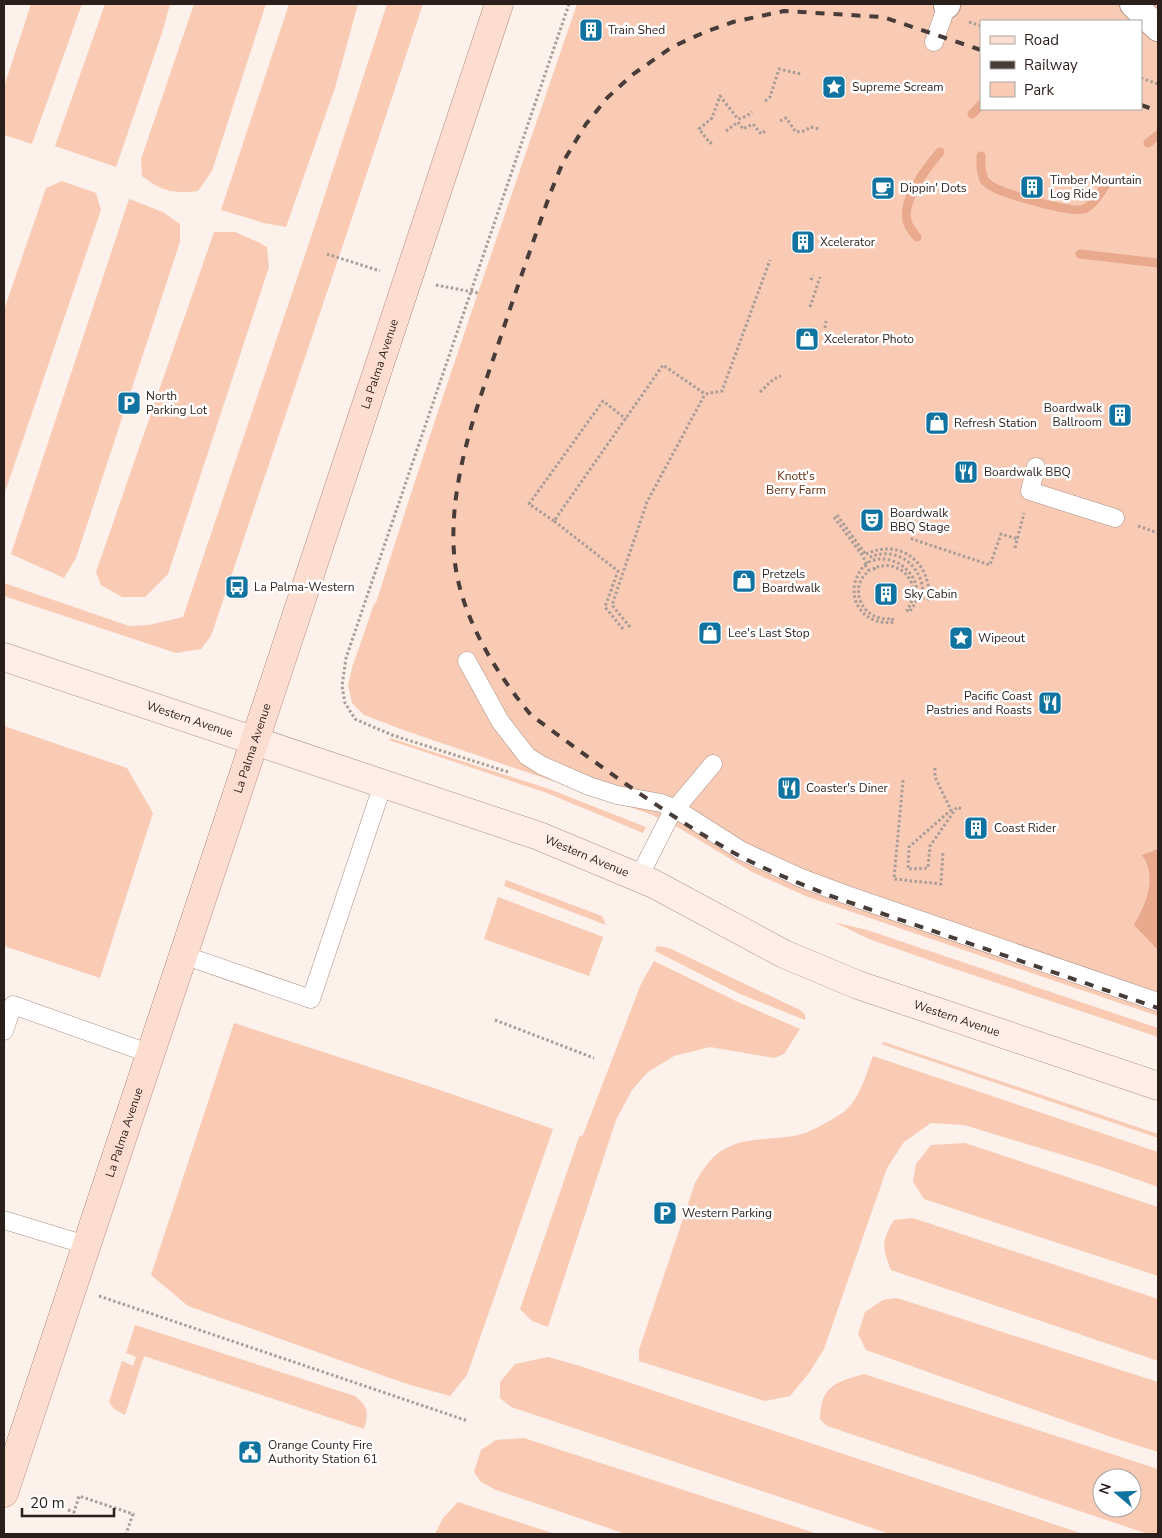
<svg xmlns="http://www.w3.org/2000/svg" width="1162" height="1538" font-family="'Nunito Sans',sans-serif">
	<rect width="100%" height="100%" fill="#fdf1ec"/>
	<path fill="#f9cab4" fill-rule="evenodd" d="M31,4h51l-50,140 -28,-9v-48z
		M105,4h65l-8,29 -46,134 -61,-21z
		M194,4h72l-54,167 -14,20c-26,3 -36,0 -56,-15l-1,-17z
		M289,4h69l-23,84 -49,139 -22,-4 -43,-13z
		M387,4h36l-76,229 -136,403 -10,13 -25,4 -172,-57v-13l125,43 20,-1 34,-8 133,-395z
		M577,4h581v1012l-350,-119 -56,-25 -73,-44 -29,-14 -244,-83 -42,-16 -12,-12 -4,-18 4,-17 22,-64 2,-1c63,-201 133,-400 201,-599zM981,21h160v88h-160z
		M62,181l34,12 5,17 -97,285v-185l42,-122z
		M129,199l34,13 17,12v18l-104,316 -12,20 -53,-24z
		M214,232h21l23,10 9,5 2,20 -101,307 -23,23h-23l-21,-12 -5,-13z
		M4,726l123,42 26,45 -53,165 -96,-32z
		M390,738l159,51 97,38 -3,6 -96,-40 -158,-53z
		M506,880l96,36 4,9 -102,-39z
		M498,897l105,40 -14,39 -105,-37z
		M834,922l33,8 291,98v9l-215,-72 -74,-26z
		M657,946l12,2 131,62 5,4v6l-65,-26 -85,-43z
		M654,961l84,41 62,27 -16,25 -10,4 -64,-11 -36,9 -26,16 -16,18 -16,30 -68,207 -16,-6 -12,-12 59,-172 4,-2 58,-151z
		M234,1023l200,65 119,41 -86,246 -17,21 -46,-13 -216,-77 -37,-31z
		M884,1042l274,92v4l-277,-94z
		M873,1056l285,96v35l-59,-21 -135,-41 -33,-2 -27,19 -17,26 -63,181 -15,24 -19,23 -25,5 -126,-40v-11l56,-167c7,-12 14,-24 26,-32 27,-17 53,-9 81,-17 10,-3 36,-17 44,-24 15,-14 20,-36 27,-54z
		M965,1143l193,64v69l-234,-77 -11,-17 3,-18 15,-19z
		M913,1218l245,81v62l-267,-91c-9,-23 -10,-28 3,-50z
		M897,1298l261,84v70l-41,-13 -251,-89 -8,-16 7,-22 18,-12z
		M135,1325l220,71c13,10 14,17 9,33l-220,-73 -19,59 -11,-6 -5,-7 13,-41 11,5 3,-9 -10,-4z
		M548,1357l32,9 503,168h-193l-379,-127 -11,-9v-16l15,-18z
		M864,1374l294,95v65h-10l-321,-108 -7,-7c1,-34 16,-37 44,-45zM1102,1478h30v30h-30z
		M524,1438l294,96h-192l-130,-44 -15,-8 -7,-10 7,-22 15,-10z
		M458,1502l97,32h-120l8,-16z"/>
	<path fill="#e8a98d" d="M1158,849v101l-24,-25c12,-21 24,-48 8,-70z"/>
	<g fill="none" stroke-linecap="round" stroke-linejoin="round">
		<path stroke="#e8a98d" stroke-width="9" d="M972,114l9,-9
			M1148,143l10,-8
			M981,156v13l3,11c3,3 6,6 9,7 13,7 80,27 91,22 10,-4 17,-18 23,-26
			M917,237c-3,-4 -7,-8 -9,-13 -9,-21 19,-57 32,-72
			M1080,254l78,9"/>
		<g stroke="#ab9085" stroke-width="19">
			<path id="service" d="M934,42l13,-37
				M1036,467l-6,24 85,27
				M467,661l33,60 27,35 14,9 48,21 28,9 44,8 15,6 66,42 59,27 43,16 314,108
				M639,877l32,-63 42,-50
				M183,955l128,44 72,-215
				M4,1031l9,-26 138,49
				M4,1220l82,25"/>
		</g>
		<g stroke="#ab9085" stroke-width="28">
			<path id="pedestrian" d="M947,4v1
				M1133,4l25,24"/>
		</g>
		<g stroke="#ab9085" stroke-width="29">
			<g id="secondary">
				<path id="s1" d="M4,657l535,179 115,48 130,70 74,31 300,101"/>
			</g>
		</g>
		<g stroke="#b28c7b" stroke-width="29">
			<g id="primary">
				<path id="s2" d="M4,1493l270,-810 225,-679"/>
			</g>
		</g>
		<path stroke="#a99d98" stroke-width="3" stroke-dasharray="2.5 2.5" stroke-linecap="butt" d="M969,22l12,4
			M1141,78l17,6
			M765,101l5,-4 9,-28 22,5
			M780,121l6,-3 10,14 8,-1 7,-4 8,2
			M726,131l12,-9 5,7 10,-5 8,10 4,-3
			M712,142l-2,1 -11,-14 13,-11 8,-22 18,23 9,-3 5,-4
			M327,254l53,17
			M811,280l2,-5
			M436,285l42,8
			M810,307l10,-30
			M825,328l1,-7
			M760,392c8,-7 11,-13 21,-16
			M837,515l29,40
			M834,517l28,38 5,9
			M554,521l-25,-17 74,-103 23,18
			M1138,526l20,7
			M913,538l-1,1 78,26 11,-31 17,5
			M1015,548l9,-35
			M866,554c34,-16 65,8 63,45l-6,-1c2,-31 -26,-54 -55,-40
			M865,565l4,6c-23,17 -5,53 23,47
			M875,570l-1,-2c28,-11 50,18 33,42l2,2c24,-25 -10,-64 -40,-50 -4,2 -8,7 -10,11 -15,26 6,54 35,49l-3,-6
			M630,627l-18,-22 35,-103 58,-108
			M623,629l-18,-22 13,-36 -64,-50 109,-156 42,29 17,-3 48,-131
			M935,768v9l16,33 -42,37 -1,22 20,-1 2,-22 27,-39 5,2
			M508,772l-116,-37 -37,-16 -10,-16 -3,-17 4,-28 223,-654
			M903,780l-9,99 47,5 2,-33
			M495,1020l99,38
			M99,1296l369,125
			M68,1510l6,2 5,-16 54,18 -7,20"/>
		<use href="#service" stroke="#fff" stroke-width="18"/>
		<use href="#pedestrian" stroke="#fff" stroke-width="26"/>
		<use href="#secondary" stroke="#feeee7" stroke-width="28"/>
		<use href="#primary" stroke="#fdddcf" stroke-width="28"/>
		<path stroke="#473c38" stroke-width="4" stroke-dasharray="9 9" stroke-linecap="butt" d="M981,50l-98,-33 -99,-6 -51,11 -28,10 -33,15 -40,28 -25,23 -21,26 -23,38 -13,32c-18,51 -36,102 -53,154 -22,64 -48,136 -43,205 4,59 40,118 77,162 62,46 124,92 191,131 33,20 70,34 106,49l330,113
			M1141,105l17,6"/>
	</g>
	<defs>
		<g id="building-square" transform="scale(1.25)"><rect x="-9" y="-9" width="18" height="18" rx="4" fill="#1073a0" stroke="#fff"/><path d="M-4-6H4V6H1V3H-1V6H-4ZM-2.5-4.3h1.7v1.8h-1.7ZM.8-4.3h1.7v1.8H.8ZM-2.5-1h1.7V.8h-1.7ZM.8-1h1.7V.8H.8Z" fill="#fff"/></g>
		<g id="sight-square" transform="scale(1.25)"><rect x="-9" y="-9" width="18" height="18" rx="4" fill="#1073a0" stroke="#fff"/><path d="M0-6L1.8-2.2L6-1.7L2.9 1.2L3.7 5.4L0 3.3L-3.7 5.4L-2.9 1.2L-6-1.7L-1.8-2.2Z" fill="#fff"/></g>
		<g id="cafe-square" transform="scale(1.25)"><rect x="-9" y="-9" width="18" height="18" rx="4" fill="#1073a0" stroke="#fff"/><path d="M-5.5-4.5H6V0H3Q3 3.5 0 3.5H-2.5Q-5.5 3.5-5.5 0ZM3-3.2v2h1.7v-2ZM-6 4.5H4V6H-6Z" fill="#fff"/></g>
		<g id="shop-square" transform="scale(1.25)"><rect x="-9" y="-9" width="18" height="18" rx="4" fill="#1073a0" stroke="#fff"/><path d="M-5-2.5h2.3a2.7 3.5 0 0 1 5.4 0H5L5.5 6h-11ZM-1.5-2.5h3a1.5 2.3 0 0 0-3 0Z" fill="#fff"/></g>
		<g id="parking-square" transform="scale(1.25)"><rect x="-9" y="-9" width="18" height="18" rx="4" fill="#1073a0" stroke="#fff"/><path d="M-3.5-5.5H1a3.5 3.5 0 0 1 0 7H-1V5.5H-3.5ZM-1-3.4V-.6H.8a1.4 1.4 0 0 0 0-2.8Z" fill="#fff"/></g>
		<g id="restaurant-square" transform="scale(1.25)"><rect x="-9" y="-9" width="18" height="18" rx="4" fill="#1073a0" stroke="#fff"/><path d="M-5-6h1v4h1v-4h1v4h1v-4h1v5L-1.5 .5V6h-2V.5L-5-1ZM5-6V6H3V1.5H1.5Q1.5-4 5-6Z" fill="#fff"/></g>
		<g id="theatre-square" transform="scale(1.25)"><rect x="-9" y="-9" width="18" height="18" rx="4" fill="#1073a0" stroke="#fff"/><path d="M-5-5.5Q0-4 5-5.5V0Q5 5 0 6Q-5 5-5 0ZM-3.3-2.5H-1v1.5H-3.3ZM1-2.5H3.3v1.5H1ZM-2.8 1Q0 5.5 2.8 1Z" fill="#fff"/></g>
		<g id="bus-square" transform="scale(1.25)"><rect x="-9" y="-9" width="18" height="18" rx="4" fill="#1073a0" stroke="#fff"/><path d="M-5-6H5V4H4V6H2V4H-2V6H-4V4H-5ZM-3.5-4V0h7V-4ZM-3.5 1.2v1.5H-2V1.2ZM2 1.2v1.5H3.5V1.2Z" fill="#fff"/></g>
		<g id="civic-square" transform="scale(1.25)"><rect x="-9" y="-9" width="18" height="18" rx="4" fill="#1073a0" stroke="#fff"/><path d="M-.6-6.5H3V-4.5H.6V-3L4-1V1h2V6H-6V1h2V-1L-.6-3ZM-1.2 2.5V6h2.4V2.5Z" fill="#fff"/></g>
	</defs>
	<g fill-rule="evenodd">
		<use href="#building-square" x="591" y="30"/>
		<use href="#sight-square" x="834" y="87"/>
		<use href="#building-square" x="1032" y="187"/>
		<use href="#cafe-square" x="883" y="188"/>
		<use href="#building-square" x="803" y="242"/>
		<use href="#shop-square" x="807" y="339"/>
		<use href="#parking-square" x="129" y="403"/>
		<use href="#building-square" x="1120" y="415"/>
		<use href="#shop-square" x="937" y="423"/>
		<use href="#restaurant-square" x="966" y="472"/>
		<use href="#theatre-square" x="872" y="520"/>
		<use href="#shop-square" x="744" y="581"/>
		<use href="#bus-square" x="237" y="587"/>
		<use href="#building-square" x="886" y="594"/>
		<use href="#shop-square" x="710" y="633"/>
		<use href="#sight-square" x="961" y="638"/>
		<use href="#restaurant-square" x="1050" y="703"/>
		<use href="#restaurant-square" x="789" y="788"/>
		<use href="#building-square" x="976" y="828"/>
		<use href="#parking-square" x="665" y="1213"/>
		<use href="#civic-square" x="250" y="1452"/>
	</g>
	<g text-anchor="middle" dominant-baseline="central" stroke-width="5" stroke-linejoin="round" paint-order="stroke">
		<g font-size="12" fill="#2a1f1b" stroke="#fff" text-anchor="start">
			<text x="608" y="30">Train Shed</text>
			<text x="852" y="87">Supreme Scream</text>
			<text x="1050" y="180">Timber Mountain<tspan x="1050" dy="14">Log Ride</tspan></text>
			<text x="900" y="188">Dippin' Dots</text>
			<text x="820" y="242">Xcelerator</text>
			<text x="824" y="339">Xcelerator Photo</text>
			<text x="146" y="396">North<tspan x="146" dy="14">Parking Lot</tspan></text>
			<text x="1102" y="408" text-anchor="end">Boardwalk<tspan x="1102" dy="14">Ballroom</tspan></text>
			<text x="954" y="423">Refresh Station</text>
			<text x="984" y="472">Boardwalk BBQ</text>
			<text x="890" y="513">Boardwalk<tspan x="890" dy="14">BBQ Stage</tspan></text>
			<text x="762" y="574">Pretzels<tspan x="762" dy="14">Boardwalk</tspan></text>
			<text x="254" y="587">La Palma-Western</text>
			<text x="904" y="594">Sky Cabin</text>
			<text x="728" y="633">Lee's Last Stop</text>
			<text x="978" y="638">Wipeout</text>
			<text x="1032" y="696" text-anchor="end">Pacific Coast<tspan x="1032" dy="14">Pastries and Roasts</tspan></text>
			<text x="806" y="788">Coaster's Diner</text>
			<text x="994" y="828">Coast Rider</text>
			<text x="682" y="1213">Western Parking</text>
			<text x="268" y="1445">Orange County Fire<tspan x="268" dy="14">Authority Station 61</tspan></text>
		</g>
		<g font-size="12" fill="#2a1f1b" stroke="#fff">
			<text stroke="none"><textPath href="#s2" startOffset="1190">La Palma Avenue</textPath></text>
			<text stroke="none"><textPath href="#s1" startOffset="196">Western Avenue</textPath></text>
			<text stroke="none"><textPath href="#s2" startOffset="785">La Palma Avenue</textPath></text>
			<text stroke="none"><textPath href="#s1" startOffset="616">Western Avenue</textPath></text>
			<text stroke="none"><textPath href="#s1" startOffset="1021">Western Avenue</textPath></text>
			<text stroke="none"><textPath href="#s2" startOffset="380">La Palma Avenue</textPath></text>
		</g>
		<g font-size="12" fill="#652d0f" stroke="#fff">
			<text x="796" y="476">Knott's<tspan x="796" dy="14">Berry Farm</tspan></text>
		</g>
	</g>
	<rect width="1162" height="1538" fill="none" stroke="#2a1f1b" stroke-width="10"/>
	<rect x="980" y="20" width="162" height="90" fill="#ffffff" stroke="#aaa5a4"/>
	<rect x="990" y="36" width="25" height="8" fill="#fdddcf" stroke="#aaa5a4"/>
	<text x="1024" y="45" font-size="15" fill="#2a1f1b">Road</text>
	<rect x="990" y="61" width="25" height="8" fill="#473c38" stroke="#aaa5a4"/>
	<text x="1024" y="70" font-size="15" fill="#2a1f1b">Railway</text>
	<rect x="990" y="82" width="25" height="15" fill="#f9cab4" stroke="#aaa5a4"/>
	<text x="1024" y="95" font-size="15" fill="#2a1f1b">Park</text>
	<g transform="translate(1117 1493) rotate(289)"><circle r="24" fill="#ffffff" stroke="#aaa5a4"/>
	<path d="M0-4L9 19L0 12L-9 19Z" fill="#1073a0"/>
	<text y="-8" font-size="14" font-weight="bold" text-anchor="middle" fill="#2a1f1b">N</text>
	</g>
	<path d="M22 1508v8h92v-8" fill="none" stroke="#2a1f1b" stroke-width="2.5"/>
	<text x="30" y="1508" font-size="15" fill="#2a1f1b" stroke="#ffffff" stroke-width="4" paint-order="stroke">20 m</text>
</svg>
